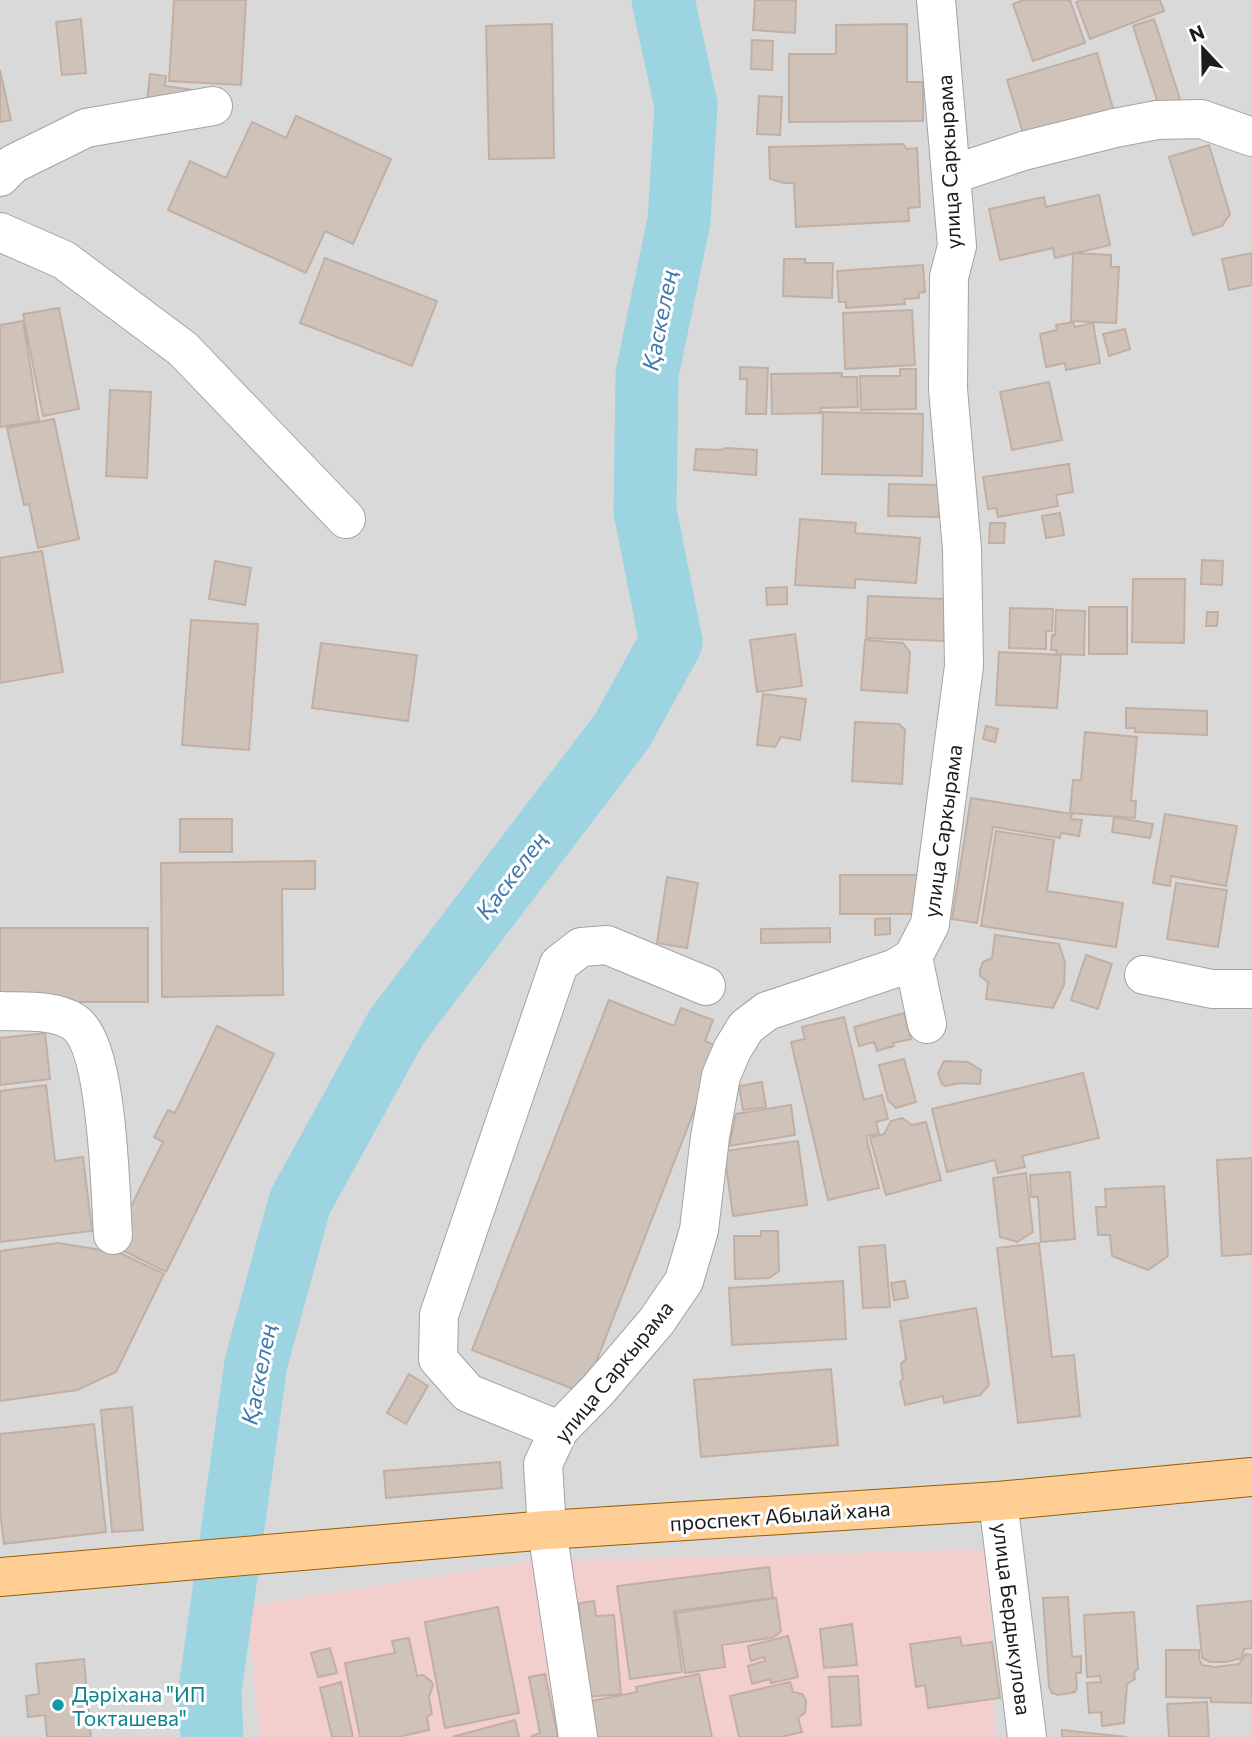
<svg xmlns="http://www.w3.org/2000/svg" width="1252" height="1737" font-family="Commissioner,sans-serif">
	<rect width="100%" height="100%" fill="#efeae1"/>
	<path fill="#dad9d9" d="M0,0h1252v1737h-1252z"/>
	<path fill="#f2cecd" d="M988,1549l7,188h-735l-13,-131 281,-44z"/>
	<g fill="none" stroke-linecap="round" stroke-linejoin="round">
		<path stroke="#9cd4e2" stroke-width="63" d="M212,1737l-2,-47 46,-327 44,-161 97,-176 225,-295 49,-89 -26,-131 2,-137 32,-153 7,-116 -23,-105"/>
	</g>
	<path fill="#cfc2b9" stroke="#c2afa2" stroke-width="2" d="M174,0h72l-5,85 -72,-4z
		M755,0h41l-1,33 -42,-3z
		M1024,0h46l15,43 -52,18 -20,-57z
		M1082,0h78l4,11 -74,28 -14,-37z
		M81,19l5,54 -24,2 -6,-53z
		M1154,19l27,83 -35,1 11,-3 -24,-74z
		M552,24l2,134 -65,1 -3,-133z
		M907,24v58h16v39l-134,1v-68h47v-29z
		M752,40l21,1 -1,29 -21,-1z
		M1097,53l18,62 -88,31 -20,-66z
		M0,70l11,50 -11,2z
		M150,74l16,2 -1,10 29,4 -2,18 -45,-6z
		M759,96l23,1 -2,38 -23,-1z
		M296,116l95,43 -38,85 -28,-13 -19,42 -138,-63 22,-49 36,17 26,-56 34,16z
		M903,144l4,5 10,-1 3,59 -12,1 1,13 -113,6 -2,-44h-10l-14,-4 -1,-32z
		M1209,145l21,69 -8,12 -29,9 -24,-78z
		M1099,195l11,50 -55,13 -2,-10 -53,12 -11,-51 55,-12 2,10z
		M1073,253l38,2v12h8l-3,56 -45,-2z
		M1252,253v32l-23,5 -7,-31z
		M325,258l112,43 -25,65 -112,-43z
		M784,259h21v4h28l-1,35 -49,-2z
		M923,265l2,27 -6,1v5l-15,1 1,5 -59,4v-6h-7l-2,-31z
		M59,308l20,101 -36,7 -20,-102z
		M912,310l3,55 -70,4 -2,-56z
		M23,321l16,100 -39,6v-102z
		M1073,322l2,5 18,-4 7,40 -34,7 -1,-7 -19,4 -6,-33 17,-4 -1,-5z
		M1125,329l5,20 -21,7 -6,-22z
		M740,367l28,1 -2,46h-20l1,-35h-7z
		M900,369h16v40l-55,1 -1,-34h40z
		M842,373v4h15l1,30 -38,1 1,5 -49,1 -1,-40z
		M1049,382l13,58 -50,10 -12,-58z
		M110,390l41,2 -4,86 -41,-2z
		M823,412l100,2 -1,62 -100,-2z
		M54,419l25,120 -41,9 -9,-44 -5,1 -17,-77z
		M726,448l31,2 -1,25 -62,-5 2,-21 24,1z
		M1069,464l4,28 -17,3 2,11 -60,11 -2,-9 -8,1 -5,-32z
		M889,484l50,1v32l-51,-1z
		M1060,513l4,22 -18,3 -4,-22z
		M800,519l56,4 -1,10 65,5 -4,45 -61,-4v9l-60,-3z
		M990,523h15l-1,20h-15z
		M42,551l21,121 -63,11v-125z
		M1202,560l21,1 -1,24 -21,-1z
		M215,561l36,7 -6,37 -36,-6z
		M1133,579h52l-1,64 -52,-1z
		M787,587v17l-20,1 -1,-17z
		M868,596l78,3 -2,42 -78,-3z
		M1089,607h38v47h-38z
		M1010,608l43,1 -1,22h-6v18l-37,-1z
		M1056,610l29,1 -1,44 -28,-1 1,-4h-6l1,-15h3z
		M1207,612h11l-1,14h-11z
		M191,620l67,4 -9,126 -67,-5z
		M795,634l7,52 -45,6 -7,-52z
		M865,640l38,3 7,9 -3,41 -46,-3z
		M321,643l96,12 -9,66 -96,-13z
		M999,652l62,3 -4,53 -61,-3z
		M763,694l43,5 -6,41 -19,-3 -6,10 -18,-2z
		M1126,708l81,3v24l-72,-3v-4h-9z
		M855,722l44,2 6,6 -3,54 -50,-3z
		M986,726l12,3 -3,13 -12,-3z
		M1085,732l52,5 -6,64h5l-1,17 -65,-5 3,-33h8z
		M971,798l101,16 -1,5 11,1 -3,16 -18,-3 -1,5 -67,-11 -16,96 -25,-4z
		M1165,814l72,12 -11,60 -55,-10 -1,10 -17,-3z
		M1114,817l39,7 -3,14 -38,-6z
		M180,819h52v33h-52z
		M996,831l58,9 -7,51 76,12 -7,44 -135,-21z
		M315,861v28h-33l1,106 -121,2 -1,-134z
		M840,875h79v39h-79z
		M667,877l31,6 -11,65 -30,-5z
		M1176,883l51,7 -9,57 -51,-8z
		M890,918v16l-15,1v-16z
		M0,928h148v74h-148z
		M830,928v14l-69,1v-14z
		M995,935l64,9 6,19 -1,22 -11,23 -67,-9 2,-17 -8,-6v-6l3,-8 9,-4z
		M1086,955l26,9 -14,45 -27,-9z
		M609,1000l65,26 7,-18 32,12 -8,21 14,6 -135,346 -112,-43z
		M904,1013l7,26 -18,4 1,3 -17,5 -3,-9 -15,4 -5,-19z
		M844,1017l20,83 18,-5 6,24 -12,3 3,12 -13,2 13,52 -51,12 -37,-158 14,-3 -3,-12z
		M217,1026l57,28 -108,218 -54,-27 51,-103 -9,-5 14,-27 7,3z
		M45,1033l5,46 -50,6v-47z
		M904,1059l12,43 -20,6 -8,-8 -9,-35z
		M944,1061l24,1 13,8 -1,14 -20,-1 -14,3 -4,-2 -4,-11z
		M1083,1073l16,65 -77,18 3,11 -27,6 -3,-13 -48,12 -15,-63z
		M762,1082l4,25 -23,3 -4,-24z
		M46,1085l9,76 28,-4 9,74 -92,11v-151z
		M791,1105l4,30 -66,11 7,-32z
		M902,1118l10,7 14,-3 15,58 -55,15 -16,-57 14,-4 7,-13z
		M798,1141l9,64 -74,11 -9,-65z
		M1252,1158v96l-30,2 -5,-96z
		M1070,1172l5,67 -34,3 -3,-45h-7l-1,-22z
		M1026,1173l7,59 -16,10 -17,-5 -7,-59z
		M1164,1186l4,70 -20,14 -36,-14 -2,-21h-12l-2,-28h10l-1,-18z
		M761,1231h17l1,40 -10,7 -34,1 -1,-43h27z
		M58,1243l62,10 44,21 -48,98 -39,18 -77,11v-150z
		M1039,1243l13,114 22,-2 6,61 -62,7 -21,-175z
		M885,1245l5,62 -27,1 -4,-61z
		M843,1281l3,58 -114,6 -3,-57z
		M905,1281l3,17 -14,2 -3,-17z
		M976,1308l13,77 -9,10 -36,8 -1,-7 -38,9 -5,-23 3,-3 -2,-15 5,-5 -6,-38z
		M831,1369l7,76 -137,12 -7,-77z
		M409,1374l19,12 -22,38 -19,-11z
		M132,1407l11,123 -31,2 -11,-122z
		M94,1424l12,108 -102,12 -4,-33v-77z
		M500,1462l2,26 -116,10 -2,-27z
		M769,1567l4,31 -99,13 8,61 -52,7 -13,-93z
		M1068,1597l4,60 9,-1v17h-5l1,15 -2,4 -17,3 -6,-2 -3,-6 -6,-89z
		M776,1598l5,33 -4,4 -6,3 -49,7 3,22 -40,6 -9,-60z
		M594,1601l2,15 18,-1 7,79 -34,3 -8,-94z
		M1252,1601v47l-8,1 -2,9 -16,4h-16l-8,-4 -5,-52z
		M498,1607l21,106 -74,15 -20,-106z
		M1134,1612l4,57 -4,4 1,6 -8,5 -3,39 -22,3 -1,-14 -12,1 -2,-30 14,-1 -1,-6 -13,1 -3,-62z
		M852,1624l5,41 -33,3 -4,-39z
		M788,1636l10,41 -27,6 -1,-4 -18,5 -4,-18 17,-5 -1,-4 -13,4 -3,-15z
		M960,1637l2,9 30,-4 8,56 -72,10 -3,-23 -9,2 -6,-43z
		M409,1638l8,38 6,-1 8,6 2,4 -4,12 3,17 -5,3 2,13 -31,7h-38l-15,-74 50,-10 -3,-12z
		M330,1648l7,25 -19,4 -7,-24z
		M1166,1650h33v9l3,6 13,2 24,-3 7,-10 6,1v48l-41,-1v-4l-45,-1z
		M84,1659l7,78h-44l-2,-22 -17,2 -2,-21 13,-2 -3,-30z
		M545,1674l13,63h-28l10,-4 -11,-56z
		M699,1674l13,63h-119l-7,-35 51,-10 -1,-5z
		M858,1676l3,49 -29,2 -3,-50z
		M341,1682l12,55h-21l-12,-49z
		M790,1682l3,10 9,2 4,6 -1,13 -7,5 4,14 -21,5h-42l-9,-41z
		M1207,1702l2,35h-40l-2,-33z
		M515,1720l4,17h-67z
		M1062,1730l65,7h-65z"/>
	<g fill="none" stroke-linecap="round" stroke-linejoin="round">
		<g stroke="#a3a3a3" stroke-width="40">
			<path id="minor" d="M951,175l72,-24 92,-23 42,-8 44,-1 51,18
				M0,177l13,-13 73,-36 127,-22
				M0,232l64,28 119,89 163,170
				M913,957l14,67
				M1144,975l68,14h40
				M0,1011c23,1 54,-2 74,11 35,24 36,170 39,213
				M559,1430l-91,-37 -30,-34 1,-44 120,-351 22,-17 26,-2 99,41
				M998,1501l29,236
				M578,1737l-31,-207 -4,-66 16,-34 39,-40 58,-68 28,-41 15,-51 11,-93 11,-61 11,-26 14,-23 21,-16 129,-43 17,-11 17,-33 34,-258 -2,-117 -14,-160 1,-112 8,-31 -21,-246"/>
		</g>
		<g stroke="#945f00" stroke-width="40">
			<path id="major" d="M0,1577l547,-47 451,-29 254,-24"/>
		</g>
		<use href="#minor" stroke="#fff" stroke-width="38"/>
		<use href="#major" stroke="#ffce95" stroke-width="38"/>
	</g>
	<circle fill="#0f9aa8" stroke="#fff" stroke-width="2.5" cx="58" cy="1705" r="7"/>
	<g text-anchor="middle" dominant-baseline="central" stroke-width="6" stroke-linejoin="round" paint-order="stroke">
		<g font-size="21" fill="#1c1c1c" stroke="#fff">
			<text transform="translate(948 162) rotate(-93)">улица Саркырама</text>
			<text transform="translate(942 831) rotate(-82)">улица Саркырама</text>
			<text transform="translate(613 1371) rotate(-51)">улица Саркырама</text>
			<text transform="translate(780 1515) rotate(-4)">проспект Абылай хана</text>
			<text transform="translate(1013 1619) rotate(83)">улица Бердыкулова</text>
		</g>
		<g font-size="21" fill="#0d838f" stroke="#fff" text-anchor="start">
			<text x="72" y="1693">Дәріхана "ИП<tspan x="72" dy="24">Токташева"</tspan></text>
		</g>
		<g font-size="23" font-style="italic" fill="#3e79ad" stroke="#fff">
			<text transform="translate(659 320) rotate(-79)">Қаскелең</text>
			<text transform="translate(511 875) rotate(-53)">Қаскелең</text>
			<text transform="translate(258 1374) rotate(-79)">Қаскелең</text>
		</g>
	</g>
	<g transform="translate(1203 49) rotate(338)" stroke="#ffffff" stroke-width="5" paint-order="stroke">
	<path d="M0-5L12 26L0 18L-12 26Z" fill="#1c1c1c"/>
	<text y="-10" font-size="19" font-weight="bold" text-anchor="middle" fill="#1c1c1c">N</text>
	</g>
</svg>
